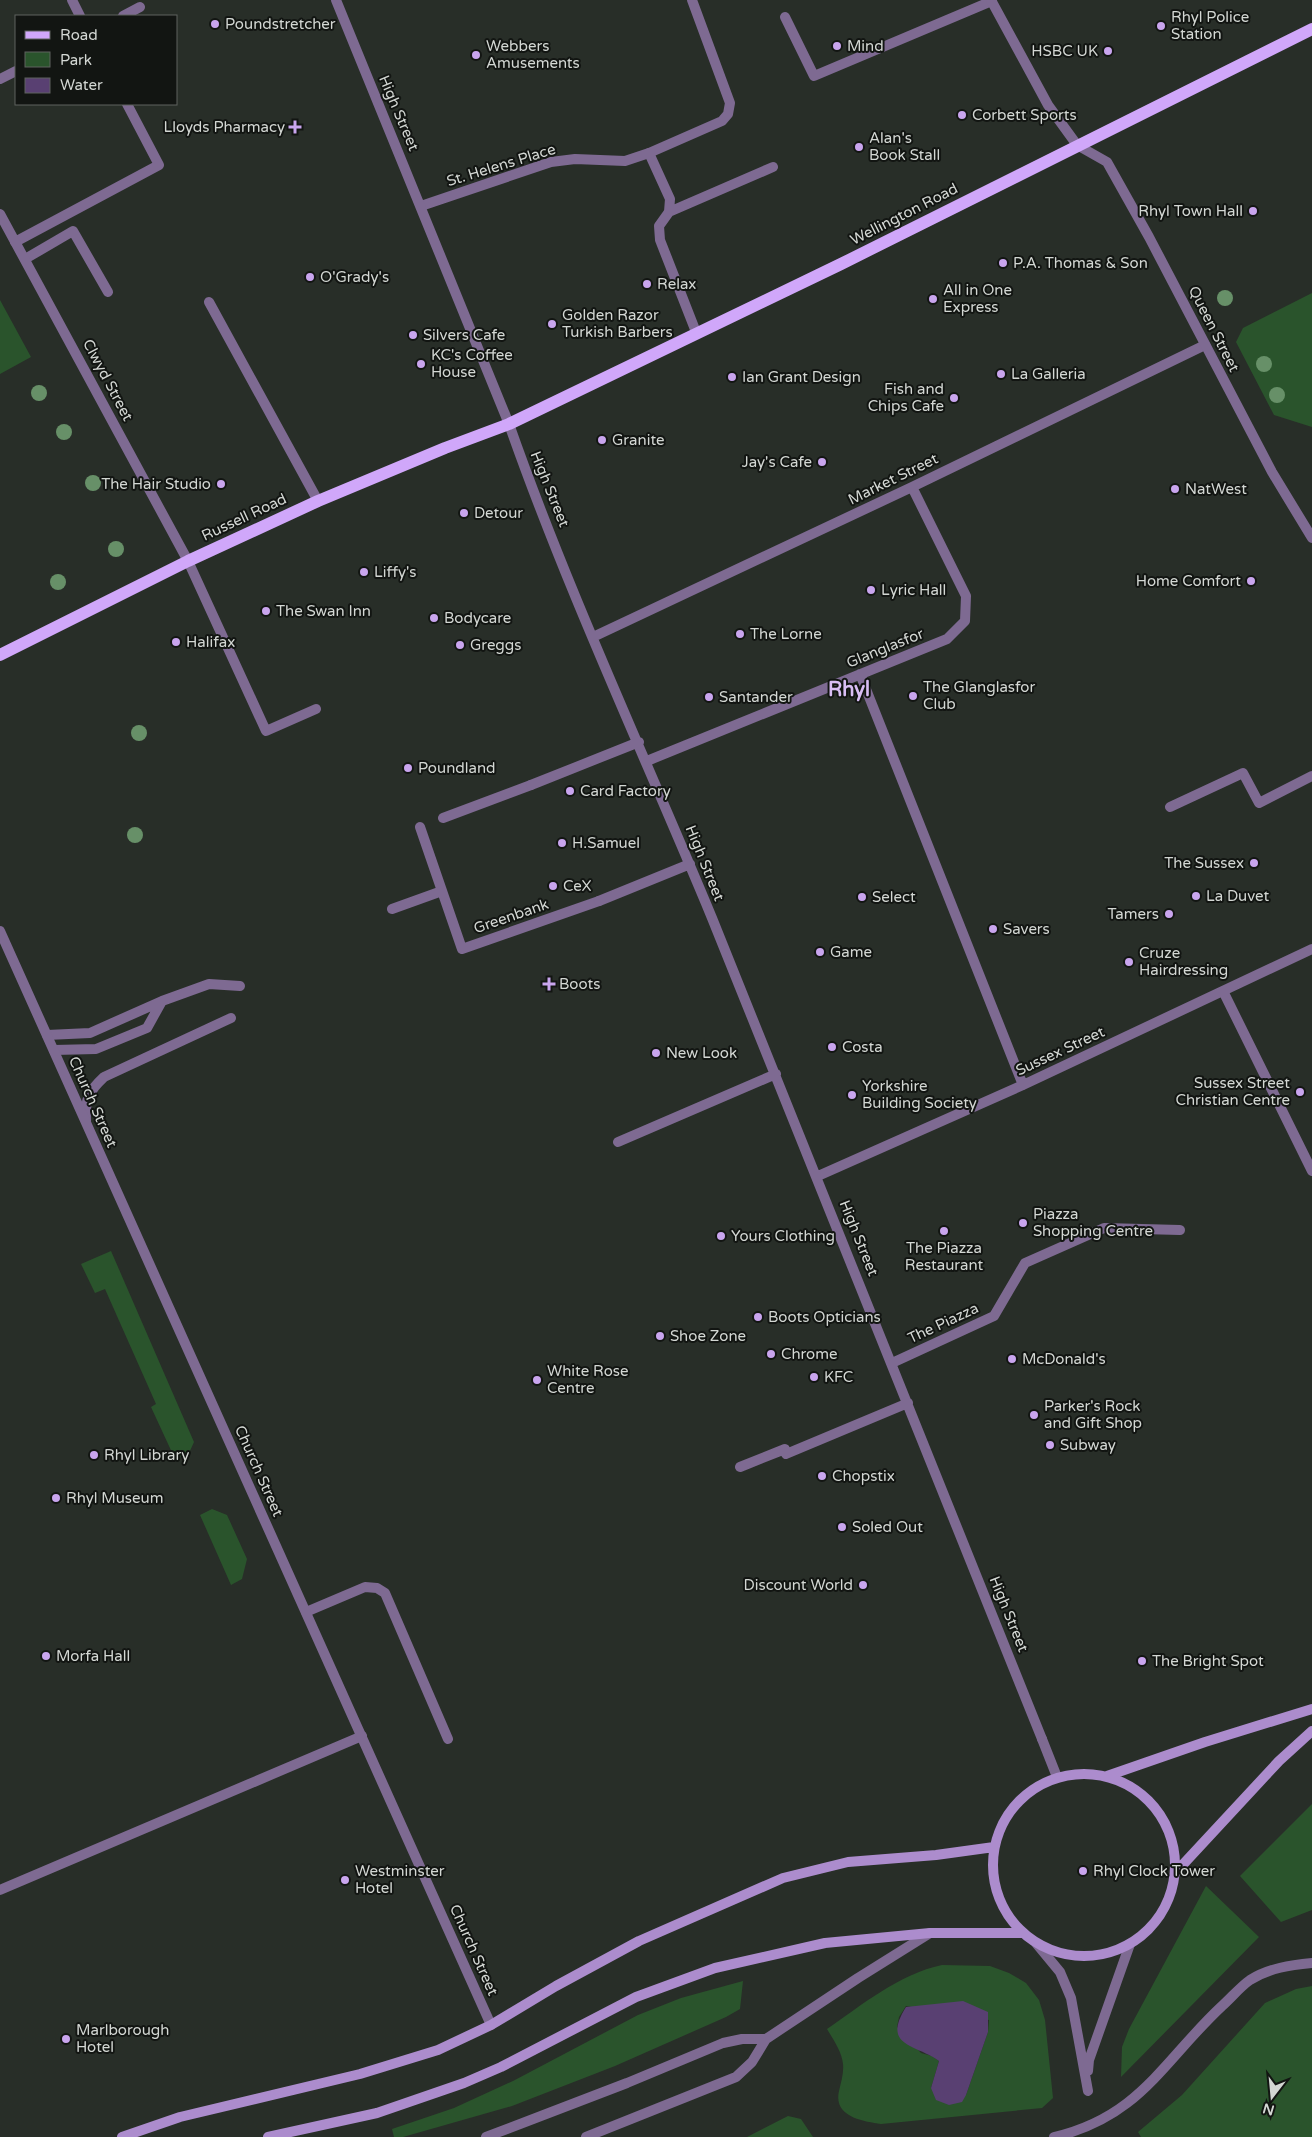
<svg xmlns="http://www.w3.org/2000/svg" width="1312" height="2137" font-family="'Varela Round',sans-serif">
	<rect width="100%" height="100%" fill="#282e28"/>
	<path fill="#2a542c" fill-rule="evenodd" d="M1312,293v134l-38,-12 -38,-73 7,-14z
		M0,300l31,57 -31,17z
		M111,1251l83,191 -5,11 -14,6 -24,-52 5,-3 -51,-115 -10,4 -14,-29z
		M212,1509l15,6 20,44 -5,20 -11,6 -31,-70z
		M1312,1804v106l-31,12 -41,-46z
		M1206,1886l53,51 -138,140 1,-30 7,-18z
		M942,1965l48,1 19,7 17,10 13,17 6,20 8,78 -11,10 -161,16c-18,-3 -48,-7 -42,-33 2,-9 5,-18 4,-27 -1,-12 -10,-25 -16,-35 35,-24 72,-55 115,-64zM906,2006l83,14 -1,12 -22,63 -35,-7 8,-27 -7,-5 -11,-3 -24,-26 2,-10z
		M743,1981l-3,28 -14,8 -111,49 -103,40 -109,31h-9l-2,-8 62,-21 59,-27 125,-66 43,-17z
		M1312,1986v151h-171l-3,-5 44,-37 83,-92 31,-14z
		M788,2116l13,3 12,18h-66z"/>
	<path fill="#594072" d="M963,2001l25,11v20l-22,63 -4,7 -13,3 -13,-5 -5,-12 8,-27c-23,-17 -58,-14 -33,-54z"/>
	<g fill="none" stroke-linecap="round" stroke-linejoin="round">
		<path stroke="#7e6a92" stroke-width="10" d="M72,0l8,16
			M123,16l17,-9
			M785,17l29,59 178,-75
			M0,79l16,-8
			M649,153l21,46 -1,13
			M15,242l144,-77 -32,-61
			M25,259l48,-28 35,61
			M209,302l109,199
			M696,332l-36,-92 -1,-14 10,-14 104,-45
			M188,561l78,170 50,-22
			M1170,807l73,-34 16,30 53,-27
			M443,818l88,-33
			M420,827l42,122 137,-48
			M392,909l50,-18
			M47,1035l43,-2 72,-32
			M54,1050l42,-1 51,-21 15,-27 47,-17 31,2
			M86,1121c-1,-22 2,-29 18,-44l127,-59
			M306,1612l59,-25 12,1 8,5 63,146
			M1042,1739l15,38
			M0,1890l362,-154
			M1036,1943l24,29 11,26 17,93
			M1088,2071l1,-11 41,-116
			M486,2137l141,-54 96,-40 19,-4h24
			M586,2137l150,-60 16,-15 14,-23 92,-61 72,-45"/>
		<path stroke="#7e6a92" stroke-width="10" d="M509,424c59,168 135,330 203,494 112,273 221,547 330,821
			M593,637l319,-150 293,-142
			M860,674l163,411
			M647,761l300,-122 18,-18 1,-25 -54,-109
			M531,785l108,-43
			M599,901l91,-37
			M1223,991l89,180
			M618,1142l158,-68
			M818,1176l205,-91 289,-136
			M892,1363l102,-47 31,-53 79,-35 76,2
			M740,1467l45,-18 1,5 122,-51
			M1054,2137c86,-20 109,-76 168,-131 9,-8 18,-19 28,-26 19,-12 41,-15 62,-17"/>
		<path stroke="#7e6a92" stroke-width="10" d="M421,206l130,-44 24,-3 50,2 24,-8 73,-32 6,-7 2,-11 -38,-103
			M0,214l188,347
			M0,931l491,1094"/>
		<path stroke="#7e6a92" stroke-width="10" d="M336,0l173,424
			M991,0l57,105 29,40 30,17 42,75 123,235 40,66"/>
		<path stroke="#ac8ccd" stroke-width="10" d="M993 1865a91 91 0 1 1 182 0a91 91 0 1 1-182 0Z
			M1107,1776l98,-34 107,-33
			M1176,1872l103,-111 33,-30
			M122,2137l58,-20 180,-43 78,-24 53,-25 65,-39 83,-45 144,-63 65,-16 88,-7 58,-8
			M268,2137l109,-24 87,-30 37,-16 135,-70 79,-29 110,-25 105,-10h93"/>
		<path stroke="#d0a7fa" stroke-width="12" d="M0,655l188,-94 130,-60 127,-53 64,-24 332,-160 471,-235"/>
	</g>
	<g fill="#679068">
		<circle cx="1225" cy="298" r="8"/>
		<circle cx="1264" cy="364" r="8"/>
		<circle cx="39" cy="393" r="8"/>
		<circle cx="1277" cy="395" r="8"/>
		<circle cx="64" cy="432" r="8"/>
		<circle cx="93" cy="483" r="8"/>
		<circle cx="116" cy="549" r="8"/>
		<circle cx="58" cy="582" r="8"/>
		<circle cx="139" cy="733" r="8"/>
		<circle cx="135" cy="835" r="8"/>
	</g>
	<g fill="#c9a5ee" stroke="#121512" stroke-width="2">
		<circle cx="215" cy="24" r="5"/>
		<circle cx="1161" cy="26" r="5"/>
		<circle cx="837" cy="46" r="5"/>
		<circle cx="1108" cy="51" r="5"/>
		<circle cx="476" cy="55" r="5"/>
		<circle cx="962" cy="115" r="5"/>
		<path d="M292.5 119.5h5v5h5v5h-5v5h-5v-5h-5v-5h5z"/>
		<circle cx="859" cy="147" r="5"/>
		<circle cx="1253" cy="211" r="5"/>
		<circle cx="1003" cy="263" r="5"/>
		<circle cx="310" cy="277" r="5"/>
		<circle cx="647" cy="284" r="5"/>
		<circle cx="933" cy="299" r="5"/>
		<circle cx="552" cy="324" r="5"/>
		<circle cx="413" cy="335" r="5"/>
		<circle cx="421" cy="364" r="5"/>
		<circle cx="1001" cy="374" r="5"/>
		<circle cx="732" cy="377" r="5"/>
		<circle cx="954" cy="398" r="5"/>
		<circle cx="602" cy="440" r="5"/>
		<circle cx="822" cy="462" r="5"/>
		<circle cx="221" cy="484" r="5"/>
		<circle cx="1175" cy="489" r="5"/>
		<circle cx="464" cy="513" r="5"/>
		<circle cx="364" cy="572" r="5"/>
		<circle cx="1251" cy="581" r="5"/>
		<circle cx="871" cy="590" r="5"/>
		<circle cx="266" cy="611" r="5"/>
		<circle cx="434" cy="618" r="5"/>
		<circle cx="740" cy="634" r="5"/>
		<circle cx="176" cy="642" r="5"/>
		<circle cx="460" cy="645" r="5"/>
		<circle cx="913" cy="696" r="5"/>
		<circle cx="709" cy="697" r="5"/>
		<circle cx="408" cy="768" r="5"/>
		<circle cx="570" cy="791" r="5"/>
		<circle cx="562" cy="843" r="5"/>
		<circle cx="1254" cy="863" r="5"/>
		<circle cx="553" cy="886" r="5"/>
		<circle cx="1196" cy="896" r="5"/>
		<circle cx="862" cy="897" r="5"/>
		<circle cx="1169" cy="914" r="5"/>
		<circle cx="993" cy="929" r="5"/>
		<circle cx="820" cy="952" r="5"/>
		<circle cx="1129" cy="962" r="5"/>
		<path d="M546.5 976.5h5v5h5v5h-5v5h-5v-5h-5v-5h5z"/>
		<circle cx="832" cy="1047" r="5"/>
		<circle cx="656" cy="1053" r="5"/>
		<circle cx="1300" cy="1092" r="5"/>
		<circle cx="852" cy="1095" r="5"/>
		<circle cx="1023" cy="1223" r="5"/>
		<circle cx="944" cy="1231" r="5"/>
		<circle cx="721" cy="1236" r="5"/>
		<circle cx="758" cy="1317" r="5"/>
		<circle cx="660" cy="1336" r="5"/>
		<circle cx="771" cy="1354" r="5"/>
		<circle cx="1012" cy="1359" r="5"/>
		<circle cx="814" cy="1377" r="5"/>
		<circle cx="537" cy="1380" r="5"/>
		<circle cx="1034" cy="1415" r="5"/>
		<circle cx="1050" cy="1445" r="5"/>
		<circle cx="94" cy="1455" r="5"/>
		<circle cx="822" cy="1476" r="5"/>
		<circle cx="56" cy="1498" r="5"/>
		<circle cx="842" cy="1527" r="5"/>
		<circle cx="863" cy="1585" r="5"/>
		<circle cx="46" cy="1656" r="5"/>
		<circle cx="1142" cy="1661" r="5"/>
		<circle cx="1083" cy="1871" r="5"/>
		<circle cx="345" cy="1880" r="5"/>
		<circle cx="66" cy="2039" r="5"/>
	</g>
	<g text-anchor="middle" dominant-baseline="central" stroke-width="4" stroke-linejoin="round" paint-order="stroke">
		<g font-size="15" fill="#d3d7d3" stroke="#121512" text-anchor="start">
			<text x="1171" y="17">Rhyl Police<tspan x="1171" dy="17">Station</tspan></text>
			<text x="225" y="24">Poundstretcher</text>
			<text x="486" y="46">Webbers<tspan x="486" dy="17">Amusements</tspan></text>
			<text x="847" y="46">Mind</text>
			<text x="1098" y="51" text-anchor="end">HSBC UK</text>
			<text x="972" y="115">Corbett Sports</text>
			<text x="285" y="127" text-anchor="end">Lloyds Pharmacy</text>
			<text x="869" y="138">Alan's<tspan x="869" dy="17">Book Stall</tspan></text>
			<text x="1243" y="211" text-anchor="end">Rhyl Town Hall</text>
			<text x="1013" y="263">P.A. Thomas &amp; Son</text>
			<text x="320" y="277">O'Grady's</text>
			<text x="657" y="284">Relax</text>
			<text x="943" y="290">All in One<tspan x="943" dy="17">Express</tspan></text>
			<text x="562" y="315">Golden Razor<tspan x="562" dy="17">Turkish Barbers</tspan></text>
			<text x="423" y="335">Silvers Cafe</text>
			<text x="431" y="355">KC's Coffee<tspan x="431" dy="17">House</tspan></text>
			<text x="1011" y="374">La Galleria</text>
			<text x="742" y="377">Ian Grant Design</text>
			<text x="944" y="389" text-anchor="end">Fish and<tspan x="944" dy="17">Chips Cafe</tspan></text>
			<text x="612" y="440">Granite</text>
			<text x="812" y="462" text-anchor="end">Jay's Cafe</text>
			<text x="211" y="484" text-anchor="end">The Hair Studio</text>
			<text x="1185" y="489">NatWest</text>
			<text x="474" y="513">Detour</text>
			<text x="374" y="572">Liffy's</text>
			<text x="1241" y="581" text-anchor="end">Home Comfort</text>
			<text x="881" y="590">Lyric Hall</text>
			<text x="276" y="611">The Swan Inn</text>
			<text x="444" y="618">Bodycare</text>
			<text x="750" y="634">The Lorne</text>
			<text x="186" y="642">Halifax</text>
			<text x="470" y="645">Greggs</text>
			<text x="923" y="687">The Glanglasfor<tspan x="923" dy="17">Club</tspan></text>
			<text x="719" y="697">Santander</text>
			<text x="418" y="768">Poundland</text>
			<text x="580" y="791">Card Factory</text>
			<text x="572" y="843">H.Samuel</text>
			<text x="1244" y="863" text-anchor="end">The Sussex</text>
			<text x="563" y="886">CeX</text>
			<text x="1206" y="896">La Duvet</text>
			<text x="872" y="897">Select</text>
			<text x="1159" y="914" text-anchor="end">Tamers</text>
			<text x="1003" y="929">Savers</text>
			<text x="830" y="952">Game</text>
			<text x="1139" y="953">Cruze<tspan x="1139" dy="17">Hairdressing</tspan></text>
			<text x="559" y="984">Boots</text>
			<text x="842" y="1047">Costa</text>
			<text x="666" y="1053">New Look</text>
			<text x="1290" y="1083" text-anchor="end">Sussex Street<tspan x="1290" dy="17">Christian Centre</tspan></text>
			<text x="862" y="1086">Yorkshire<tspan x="862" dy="17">Building Society</tspan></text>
			<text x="1033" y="1214">Piazza<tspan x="1033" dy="17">Shopping Centre</tspan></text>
			<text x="731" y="1236">Yours Clothing</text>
			<text x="944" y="1248" text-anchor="middle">The Piazza<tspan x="944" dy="17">Restaurant</tspan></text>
			<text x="768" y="1317">Boots Opticians</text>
			<text x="670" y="1336">Shoe Zone</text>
			<text x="781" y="1354">Chrome</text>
			<text x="1022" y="1359">McDonald's</text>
			<text x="547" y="1371">White Rose<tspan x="547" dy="17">Centre</tspan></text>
			<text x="824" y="1377">KFC</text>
			<text x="1044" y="1406">Parker's Rock<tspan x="1044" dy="17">and Gift Shop</tspan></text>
			<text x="1060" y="1445">Subway</text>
			<text x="104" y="1455">Rhyl Library</text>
			<text x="832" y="1476">Chopstix</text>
			<text x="66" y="1498">Rhyl Museum</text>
			<text x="852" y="1527">Soled Out</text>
			<text x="853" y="1585" text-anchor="end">Discount World</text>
			<text x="56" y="1656">Morfa Hall</text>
			<text x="1152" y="1661">The Bright Spot</text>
			<text x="355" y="1871">Westminster<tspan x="355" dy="17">Hotel</tspan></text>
			<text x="1093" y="1871">Rhyl Clock Tower</text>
			<text x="76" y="2030">Marlborough<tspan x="76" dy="17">Hotel</tspan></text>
		</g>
		<g font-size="15" fill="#d3d7d3" stroke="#121512">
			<text transform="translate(399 113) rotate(67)">High Street</text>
			<text transform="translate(501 165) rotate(-17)">St. Helens Place</text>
			<text transform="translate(904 214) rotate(-27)">Wellington Road</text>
			<text transform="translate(1214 329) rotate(63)">Queen Street</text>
			<text transform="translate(108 380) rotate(62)">Clwyd Street</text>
			<text transform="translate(893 479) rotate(-26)">Market Street</text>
			<text transform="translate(550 489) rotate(68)">High Street</text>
			<text transform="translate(244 517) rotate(-25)">Russell Road</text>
			<text transform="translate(885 648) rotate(-22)">Glanglasfor</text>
			<text transform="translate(705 863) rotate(68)">High Street</text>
			<text transform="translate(511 916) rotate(-19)">Greenbank</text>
			<text transform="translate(1060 1051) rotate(-25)">Sussex Street</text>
			<text transform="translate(93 1102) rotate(66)">Church Street</text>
			<text transform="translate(859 1238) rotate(68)">High Street</text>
			<text transform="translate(943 1323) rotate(-25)">The Piazza</text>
			<text transform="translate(259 1471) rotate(66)">Church Street</text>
			<text transform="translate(1009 1614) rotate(68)">High Street</text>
			<text transform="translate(474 1950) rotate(66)">Church Street</text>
		</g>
		<g font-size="20" font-weight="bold" fill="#d9bef5" stroke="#121512">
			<text x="849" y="690">Rhyl</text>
		</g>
	</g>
	<rect x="15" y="15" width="162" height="90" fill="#121512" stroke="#5f635f"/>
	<rect x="25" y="31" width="25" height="8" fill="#d0a7fa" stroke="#5f635f"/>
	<text x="60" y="40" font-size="15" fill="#d3d7d3">Road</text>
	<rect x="25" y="52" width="25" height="15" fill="#2a542c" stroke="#5f635f"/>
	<text x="60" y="65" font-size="15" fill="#d3d7d3">Park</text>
	<rect x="25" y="78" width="25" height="15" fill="#594072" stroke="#5f635f"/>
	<text x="60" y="90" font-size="15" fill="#d3d7d3">Water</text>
	<g transform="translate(1272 2097) rotate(196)" stroke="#121512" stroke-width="4" paint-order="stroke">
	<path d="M0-4L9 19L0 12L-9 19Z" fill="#d3d7d3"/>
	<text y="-8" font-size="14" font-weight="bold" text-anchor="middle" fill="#d3d7d3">N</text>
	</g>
</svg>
